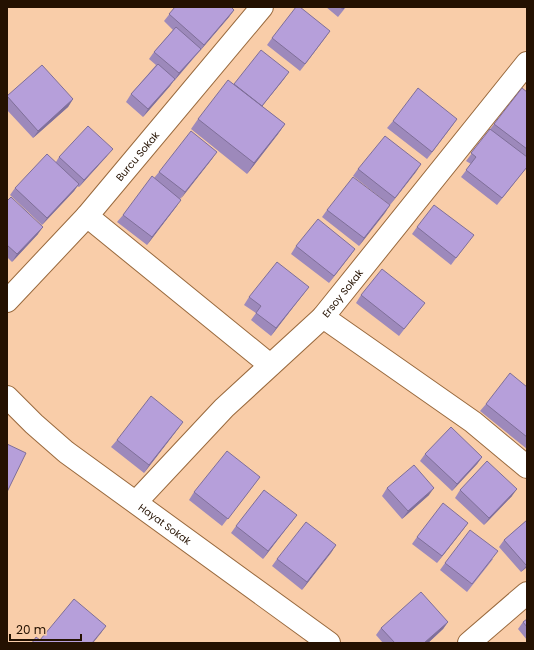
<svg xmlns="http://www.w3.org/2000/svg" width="534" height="650" font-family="Poppins,sans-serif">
	<rect width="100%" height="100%" fill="#f9cda9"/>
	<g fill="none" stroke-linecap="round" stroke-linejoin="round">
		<g stroke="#99693d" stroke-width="24">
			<g id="minor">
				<path d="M87,216l183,149"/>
				<path id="s1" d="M7,301l80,-85 175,-209"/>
				<path d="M323,317l150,105 54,45"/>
				<path id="s2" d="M7,397l27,27 32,28 263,191"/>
				<path id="s3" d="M136,502l88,-94 99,-91 204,-254"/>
				<path d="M469,643l58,-50"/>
			</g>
		</g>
		<use href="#minor" stroke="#fff" stroke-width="22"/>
	</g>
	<path fill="#9d89bb" d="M175,7h58l-1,1 2,2 -5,7 -30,35 -25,29v-1l-4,6 -27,31 -17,-15 5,-8 25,-29 -7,-6 5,-7 19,-22 -9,-9z
		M326,7h20l-8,10z
		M330,31l-30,40 -33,-26 5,-7z
		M284,79l-22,27 23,18 -7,10 -31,40 -56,-45 7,-10 36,-35z
		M527,92v75l-30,38 -36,-28 10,-13 -5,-3 28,-37z
		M7,96l66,3 -5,8 -35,31 -26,-28z
		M457,119l-30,40 -40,-31 6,-7z
		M107,156l-28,31 -2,-1 -3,5 -32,34 -32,-30 5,-7 41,-26 3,-5z
		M212,159l-32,40 -4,8 -29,38 -30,-23 6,-7 31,-37 5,-6z
		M421,164l-31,41 -37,-29 5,-7z
		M7,201l31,33 -26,28 -5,-5z
		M390,205l-31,41 -37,-29 5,-7z
		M417,227l51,15 -17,23 -39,-31z
		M296,246l59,3 -26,34 -38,-29z
		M309,287l-38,49 -20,-16 5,-7 -12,-8 5,-8z
		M361,295l58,15 -20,26 -43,-33z
		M527,387v62l-47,-38 6,-7z
		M183,422l-39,51 -33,-26 6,-7z
		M425,454l57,3 -5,7 -25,27 -32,-30z
		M260,477l-38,49 -33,-26 5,-8z
		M387,488l42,7 -27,24 -20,-23z
		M460,490l52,6 -28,29 -29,-27z
		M297,515l-34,44 -32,-26 5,-7z
		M527,520v47l-6,5 -22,-25 5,-7z
		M468,523l-31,40 -25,-19 5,-7z
		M336,545l-34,45 -30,-24 5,-7z
		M493,559l-26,33 -27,-22 5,-7z
		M527,619v21l-9,-11 5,-7z
		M448,622l-5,7 -15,14h-45l-7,-8 5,-7z"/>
	<path fill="#7f6f99" d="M234,10l-5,7 -30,35 5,-7z
		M330,31l-5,7 -25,33 5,-7z
		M201,49l-6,7 -21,25 5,-8z
		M289,72l-5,7 -30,37 5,-7z
		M175,79l-5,7 -27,31 5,-8z
		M73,99l-5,8 -35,31 5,-7z
		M457,119l-5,7 -25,33 5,-7z
		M285,124l-7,10 -31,40 7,-11z
		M113,149l-6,7 -28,31 5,-7z
		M217,152l-5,7 -32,41 5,-8z
		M421,164l-5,8 -26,33 5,-7z
		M79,184l-5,7 -32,34 5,-7z
		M181,200l-5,7 -29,38 5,-8z
		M390,205l-5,8 -26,33 5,-8z
		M43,227l-5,7 -26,28 5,-8z
		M355,249l-5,7 -21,27 5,-7z
		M309,287l-6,7 -32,42 5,-8z
		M183,422l-5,7 -34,44 5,-8z
		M482,457l-5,7 -25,27 5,-7z
		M434,488l-5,7 -27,24 6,-8z
		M517,489l-5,7 -28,29 5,-7z
		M297,515l-6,7 -28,37 5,-8z
		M468,523l-5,7 -26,33 5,-7z
		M336,545l-5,8 -29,37 5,-8z
		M527,565v2l-6,5z
		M448,622l-5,7 -15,14h-4z
		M106,626l-5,7 -8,10h-1z"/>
	<path fill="#b69fda" stroke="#7f6f99" d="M175,7h56l3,3 -30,35 -35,-31z
		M296,7h4l30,24 -25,33 -33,-26z
		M340,7h5l-2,2z
		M176,27l25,22 -22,24 -25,-21z
		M261,50l28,22 -27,34 -28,-22z
		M158,64l17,15 -27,30 -17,-15z
		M42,65l31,34 -35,32 -31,-35z
		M228,80l57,44 -31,39 -56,-44z
		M418,88l39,31 -25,33 -39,-31z
		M522,88l5,4v57l-33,-25z
		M88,126l25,23 -29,31 -25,-23z
		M490,129l37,28v10l-25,31 -36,-28 10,-13 -5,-4z
		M191,131l26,21 -32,40 -26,-20z
		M385,136l36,28 -26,34 -37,-29z
		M47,154l32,30 -32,34 -32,-30z
		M152,176l29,24 -29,37 -29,-22z
		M353,177l37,28 -26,33 -37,-28z
		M11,197l32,30 -26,27 -10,-9v-44z
		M434,205l40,30 -18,23 -39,-31z
		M318,219l37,30 -21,27 -38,-30z
		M277,262l32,25 -33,41 -20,-15 5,-7 -12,-9z
		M382,269l43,34 -21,26 -43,-34z
		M510,373l17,14v50l-41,-33z
		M151,396l32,26 -34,43 -32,-25z
		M451,427l31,30 -25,27 -32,-30z
		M7,444l19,9 -19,39z
		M227,451l33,26 -32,42 -34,-27z
		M487,461l30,28 -28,29 -29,-28z
		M414,465l20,23 -26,23 -21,-23z
		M264,490l33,25 -29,36 -32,-25z
		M443,503l25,20 -26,33 -25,-19z
		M527,520v45h-1l-22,-25z
		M306,522l30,23 -29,37 -30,-23z
		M470,530l28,21 -26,33 -27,-21z
		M421,592l27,30 -24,21h-29l-14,-15z
		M74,599l32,27 -14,17h-60l4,-6 4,3z
		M527,619v8l-4,-5z"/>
	<g text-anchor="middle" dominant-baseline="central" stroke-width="3" stroke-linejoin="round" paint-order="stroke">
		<g font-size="10" fill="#241101" stroke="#f9cda9">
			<text stroke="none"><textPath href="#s1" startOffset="195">Burcu Sokak</textPath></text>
			<text stroke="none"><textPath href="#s3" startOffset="294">Ersoy Sokak</textPath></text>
			<text stroke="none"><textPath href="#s2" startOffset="203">Hayat Sokak</textPath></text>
		</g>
	</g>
	<rect width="534" height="650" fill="none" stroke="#241101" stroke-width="16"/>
	<path d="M10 634v6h71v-6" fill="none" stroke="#241101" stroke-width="2"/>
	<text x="16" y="634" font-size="12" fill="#241101" stroke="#f9cda9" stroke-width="3" paint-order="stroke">20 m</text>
</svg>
